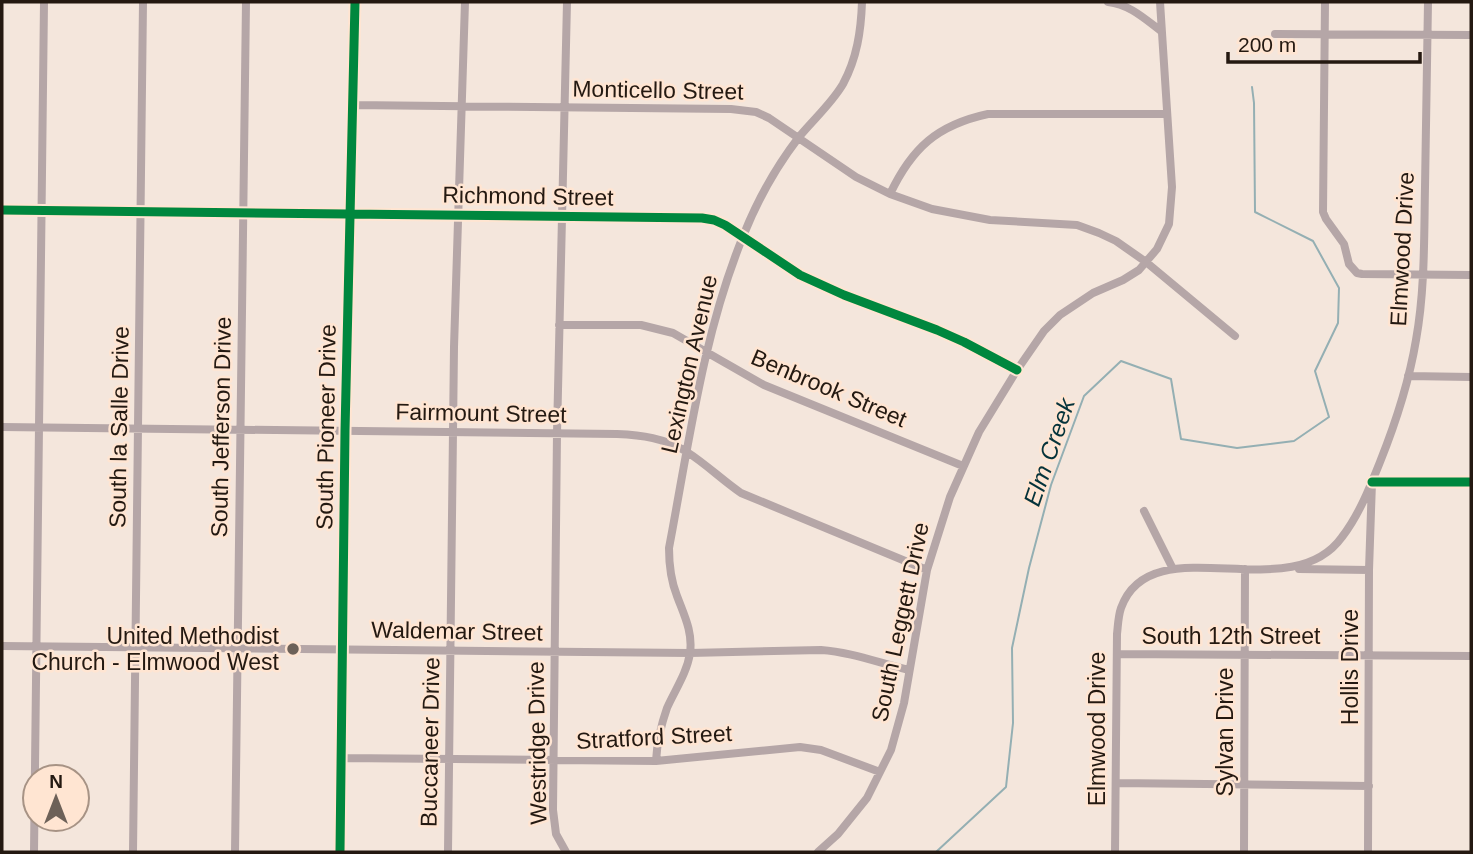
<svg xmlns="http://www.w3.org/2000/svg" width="1473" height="854" font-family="Arial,sans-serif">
	<rect width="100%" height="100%" fill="#f4e6dc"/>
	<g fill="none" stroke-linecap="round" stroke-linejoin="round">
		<path stroke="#94afb3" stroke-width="2" d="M936,852l70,-65 7,-64 -1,-75 17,-80 22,-83 33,-89 37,-35 50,18 10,60 56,9 57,-7 35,-24 -14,-46 23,-48 1,-35 -26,-47 -58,-29 -1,-109 -2,-16"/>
		<path stroke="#b5a6a7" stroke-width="8" d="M1108,2c21,2 37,17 53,29
			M1325,2l-2,210 3,7 18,25 5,20 8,9 5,1 109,1
			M1275,34l196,1
			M352,105l379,4 25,3 13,6 87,59 34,17 42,15 58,11 87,5 22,8 17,8 30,21 89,74
			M890,194c22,-46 47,-69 98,-80h178
			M2,210l700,8 12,2 11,5 75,50 44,20 93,35 27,12 53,28
			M559,325h82l32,8 91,52 199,81
			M1408,376l63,1
			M2,427l615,7c24,1 48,4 70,18 19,12 35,28 54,41l186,77
			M1144,511l29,58
			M1299,569l70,1
			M2,646l688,7 131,-3c30,2 58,13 88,20
			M1117,654l354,2
			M341,758l315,3 144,-14 21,3 59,22
			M656,761c1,-18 5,-36 11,-53 8,-18 20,-35 23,-55 3,-21 -6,-38 -13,-57 -6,-15 -8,-32 -8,-48 20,-105 34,-215 75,-314 14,-35 32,-67 55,-97 14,-17 33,-34 44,-53 14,-26 18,-53 19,-82
			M1116,783l253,3
			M34,852l10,-850
			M133,852l10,-850
			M235,852l11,-850
			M340,852l5,-421 10,-429
			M448,852l6,-505 11,-345
			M566,852l-10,-18 -3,-24 4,-377 10,-431
			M818,852l20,-18 29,-36 24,-48 13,-47 23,-133 23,-73 29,-65 38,-62 27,-39 16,-16 33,-22 30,-13 16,-10 18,-21 12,-25 3,-37 -12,-185
			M1115,852l2,-218c1,-8 1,-17 4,-26 30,-84 169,2 221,-71 17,-22 28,-50 38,-75 16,-40 29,-80 36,-122 9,-50 8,-102 9,-153 1,-62 2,-123 3,-185
			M1244,852l1,-283
			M1368,852l1,-282 3,-88h99"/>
		<g stroke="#ffe5d2" stroke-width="13">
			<path id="cycleway" d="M2,210l700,8 12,2 11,5 75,50 44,20 93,35 27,12 53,28
				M1372,482h99
				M340,852l5,-421 10,-429"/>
		</g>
		<use href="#cycleway" stroke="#00873e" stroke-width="9"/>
	</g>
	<circle fill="#6d6158" stroke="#ffe5d2" stroke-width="2.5" cx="293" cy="649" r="7"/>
	<g text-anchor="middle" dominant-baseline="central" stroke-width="5" stroke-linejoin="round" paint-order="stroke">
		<g font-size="23" fill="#241911" stroke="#ffe5d2">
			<text transform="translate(658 90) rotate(1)">Monticello Street</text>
			<text transform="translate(528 196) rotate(1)">Richmond Street</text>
			<text transform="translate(1402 249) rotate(-87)">Elmwood Drive</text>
			<text transform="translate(689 364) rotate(-77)">Lexington Avenue</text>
			<text transform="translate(829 388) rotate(23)">Benbrook Street</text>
			<text transform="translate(481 413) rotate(1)">Fairmount Street</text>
			<text transform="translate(119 427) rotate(-89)">South la Salle Drive</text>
			<text transform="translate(221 427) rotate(-89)">South Jefferson Drive</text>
			<text transform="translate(326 427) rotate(-89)">South Pioneer Drive</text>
			<text transform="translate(900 622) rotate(-78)">South Leggett Drive</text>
			<text transform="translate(457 631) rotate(1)">Waldemar Street</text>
			<text x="1231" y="636">South 12th Street</text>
			<text transform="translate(1350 667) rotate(-90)">Hollis Drive</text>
			<text transform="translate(1097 729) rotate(-90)">Elmwood Drive</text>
			<text transform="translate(1225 732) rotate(-90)">Sylvan Drive</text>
			<text transform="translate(654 737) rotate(-3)">Stratford Street</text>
			<text transform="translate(430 742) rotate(-89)">Buccaneer Drive</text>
			<text transform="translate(537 743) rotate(-91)">Westridge Drive</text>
		</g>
		<g font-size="23" fill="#241911" stroke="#ffe5d2" text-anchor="end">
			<text x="279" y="636">United Methodist<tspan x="279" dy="26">Church - Elmwood West</tspan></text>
		</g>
		<g font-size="24" font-style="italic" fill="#05333b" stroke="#ffe5d2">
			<text transform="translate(1049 452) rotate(-71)">Elm Creek</text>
		</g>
	</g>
	<rect width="1473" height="854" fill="none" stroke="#241911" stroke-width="7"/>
	<g transform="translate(56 798)"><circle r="33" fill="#ffe5d2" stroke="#a79385" stroke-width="2"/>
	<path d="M0-5L12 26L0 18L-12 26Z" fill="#6d6158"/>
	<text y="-10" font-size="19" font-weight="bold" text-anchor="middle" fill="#241911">N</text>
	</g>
	<path d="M1228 52v10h192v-10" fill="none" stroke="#241911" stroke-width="3.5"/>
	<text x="1238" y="52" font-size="21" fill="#241911" stroke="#ffe5d2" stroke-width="5" paint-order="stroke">200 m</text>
</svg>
